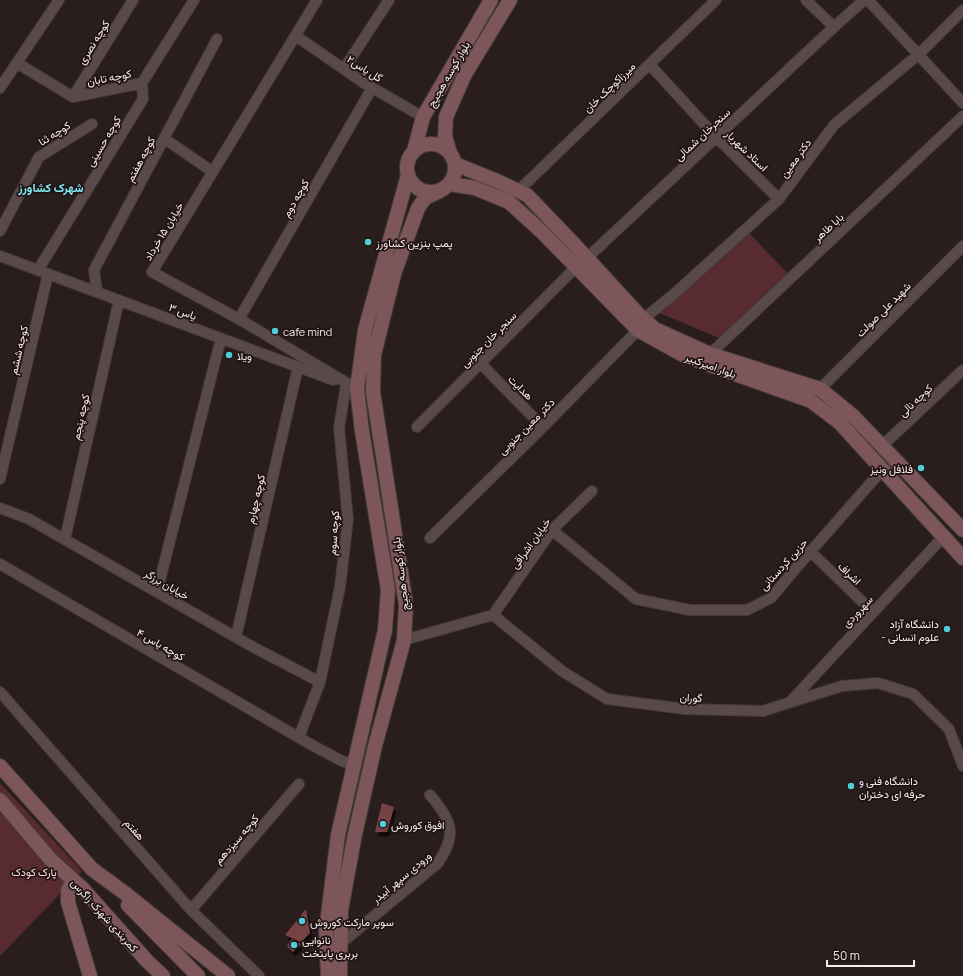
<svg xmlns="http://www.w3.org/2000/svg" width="963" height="976" font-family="Manrope,Vazirmatn,sans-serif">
	<defs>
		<filter id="shadow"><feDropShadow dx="2.5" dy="4.5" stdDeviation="0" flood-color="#0009"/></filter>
	</defs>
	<rect width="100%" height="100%" fill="#2a1d1d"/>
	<path fill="#572b2f" d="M747,231l47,49 -68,61 -69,-29z
		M0,783l82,88 -82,85z"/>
	<path fill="#774245" filter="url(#shadow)" d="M382,803l12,4 -7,25h-12z
		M306,909l4,24 -9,9 -16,-7z
		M292,939l9,5 -8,8 -6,-6z"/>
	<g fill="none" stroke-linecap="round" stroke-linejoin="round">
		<g stroke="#443a3a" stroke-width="12">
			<path id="street" d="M317,0l-165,272 87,47 118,70
				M806,0l28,27 30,-27
				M868,0l95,103
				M296,36l68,47 59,34
				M17,63l56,34 69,-14 52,-83
				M650,65l66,72 63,62
				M344,69l45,-69
				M0,88l59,-88
				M73,97l60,-97
				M165,139l48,33
				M518,191l198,-191
				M0,231l39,-74 53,-33
				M0,256l333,124
				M587,258l247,-231
				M38,270l105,-171 -1,-16
				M97,292l-3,-22 123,-231
				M239,319l133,-231
				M643,319l30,-24 106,-96 55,-74 85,-71 44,-44
				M710,354l253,-238
				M481,364l62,63
				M820,389l143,-143
				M417,427l159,-160
				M882,446l81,-76
				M0,479l48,-205
				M0,508l29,11 224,128 67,35
				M552,530l84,69 54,11h57l24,-12 26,-31 86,-98
				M430,538l113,-111 95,-97
				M65,539l54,-239
				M810,551l63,61
				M0,564l310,180 32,17 12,4
				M157,592l64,-254
				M493,615l59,-85 40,-39
				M236,637l62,-270
				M404,640l89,-25 69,56 45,28 78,10 78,2 79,-25 36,-3 35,11 36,35 14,37
				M0,692l191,218 68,66
				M790,702l154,-166
				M299,737l21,-55 20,-95 8,-68 -9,-91 7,-43
				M191,910l108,-126
				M340,944l97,-80c21,-29 15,-44 -7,-69"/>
		</g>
		<g stroke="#443a3a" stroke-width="16">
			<path id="secondary" d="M407 168a24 24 0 1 1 48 0a24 24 0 1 1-48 0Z
				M414,151l9,-34 68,-117
				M450,153l-5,-17 1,-19 19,-43 45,-74
				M455,164l42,17 30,14 46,48 67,73 15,13 55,25 110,35 33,27 110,114
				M450,184l25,4 34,14 32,29 97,99 49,27 124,44 29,22 123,135
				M0,766l92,103 34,25 102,82
				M0,800l51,60 32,29 64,72 16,15
				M74,881l-6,9v12l22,74
				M128,905l70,71
				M328,976l-2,-45 12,-96 47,-205 3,-40 -26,-159 -5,-42 8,-59 43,-155
				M340,976l1,-66 14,-76 20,-88 29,-106 2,-35 -33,-213 1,-37 20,-81 24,-66 7,-10 15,-7"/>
		</g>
		<use href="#street" stroke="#59494a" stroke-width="10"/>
		<use href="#secondary" stroke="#7c5659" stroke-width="14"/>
	</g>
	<g fill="#52ccd5" stroke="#211314" stroke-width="1.5">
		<circle cx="368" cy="242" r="4"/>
		<circle cx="275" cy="331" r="4"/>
		<circle cx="229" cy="355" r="4"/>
		<circle cx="921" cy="468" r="4"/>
		<circle cx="947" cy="629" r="4"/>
		<circle cx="851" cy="786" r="4"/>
		<circle cx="383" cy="824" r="4"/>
		<circle cx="302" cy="921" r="4"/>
		<circle cx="294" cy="945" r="4"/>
	</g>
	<g text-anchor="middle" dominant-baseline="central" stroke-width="3.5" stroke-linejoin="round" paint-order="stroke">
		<g font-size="11" fill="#f7edee" stroke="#211314">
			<text transform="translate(93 42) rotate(-58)">کوچه نصری</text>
			<text transform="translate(365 68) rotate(33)">گل یاس۲</text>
			<text transform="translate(448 74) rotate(-60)">بلوار کوسه هجیج</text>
			<text transform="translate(109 77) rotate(-11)">کوچه تابان</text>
			<text transform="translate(609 87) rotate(-44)">میرزاکوچک خان</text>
			<text transform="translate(54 133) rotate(-32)">کوچه ثنا</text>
			<text transform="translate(702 134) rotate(-43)">سنجرخان شمالی</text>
			<text transform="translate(103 141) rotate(-59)">کوچه حسینی</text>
			<text transform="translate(747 150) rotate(44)">استاد شهریار</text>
			<text transform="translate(795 158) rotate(-54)">دکتر معین</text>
			<text transform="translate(140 159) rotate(-62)">کوچه هفتم</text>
			<text transform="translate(295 198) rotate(-60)">کوچه دوم</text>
			<text transform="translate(828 227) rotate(-43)">بابا طاهر</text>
			<text transform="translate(163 231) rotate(-59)">خیابان ۱۵ خرداد</text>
			<text transform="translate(883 309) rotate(-45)">شهید علی صولت</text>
			<text transform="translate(183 311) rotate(20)">یاس ۳</text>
			<text transform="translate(488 339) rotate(-45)">سنجر خان جنوبی</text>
			<text transform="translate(18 350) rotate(-77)">کوچه ششم</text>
			<text transform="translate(711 365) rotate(20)">بلوار امیرکبیر</text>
			<text transform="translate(521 387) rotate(45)">هدایت</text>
			<text transform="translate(915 400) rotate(-43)">کوچه نالی</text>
			<text transform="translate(80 417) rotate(-77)">کوچه پنجم</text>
			<text transform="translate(526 426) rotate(-45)">دکتر معین جنوبی</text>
			<text transform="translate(255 499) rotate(-77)">کوچه چهارم</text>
			<text transform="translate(333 533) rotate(-86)">کوچه سوم</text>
			<text transform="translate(530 543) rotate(-54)">خیابان اشراقی</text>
			<text transform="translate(783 564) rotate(-48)">حزین کردستانی</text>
			<text transform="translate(850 573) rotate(44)">اشراف</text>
			<text transform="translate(400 574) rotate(-97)">بلوار کوسه هجیج</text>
			<text transform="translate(167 584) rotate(30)">خیابان برزگر</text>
			<text transform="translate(857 611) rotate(-47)">سهروردی</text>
			<text transform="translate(161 644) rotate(30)">کوچه یاس ۴</text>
			<text transform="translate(691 697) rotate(3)">گوران</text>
			<text transform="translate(135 829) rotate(48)">هفتم</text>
			<text transform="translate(236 839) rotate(-49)">کوچه سیزدهم</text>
			<text transform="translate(401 877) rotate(-40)">ورودی سپهر آبیدر</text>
			<text transform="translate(105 915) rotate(48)">کمربندی شهرک زاگرس</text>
		</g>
		<g font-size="11" fill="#f7edee" stroke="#211314" text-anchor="start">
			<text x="376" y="242">پمپ بنزین کشاورز</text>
			<text x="283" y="331">cafe mind</text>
			<text x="237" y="355">ویلا</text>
			<text x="913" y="468" text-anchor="end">فلافل ونیز</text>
			<text x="939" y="623" text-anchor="end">دانشگاه آزاد<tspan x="939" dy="13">- علوم انسانی</tspan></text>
			<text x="859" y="780">دانشگاه فنی و<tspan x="859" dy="13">حرفه ای دختران</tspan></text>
			<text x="391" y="824">افوق کوروش</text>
			<text x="310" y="921">سوپر مارکت کوروش</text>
			<text x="302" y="939">نانوایی<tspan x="302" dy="13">بربری پایتخت</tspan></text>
		</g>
		<g font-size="11" fill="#fed9da" stroke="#211314">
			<text x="34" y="871">پارک کودک</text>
		</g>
		<g font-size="12" font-weight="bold" fill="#7eeaf3" stroke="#211314">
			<text x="51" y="187">شهرک کشاورز</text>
		</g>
	</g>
	<path d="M827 960v6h87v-6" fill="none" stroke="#f7edee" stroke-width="2"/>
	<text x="833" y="960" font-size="12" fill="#f7edee" stroke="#211314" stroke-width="3" paint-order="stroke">50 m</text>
</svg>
